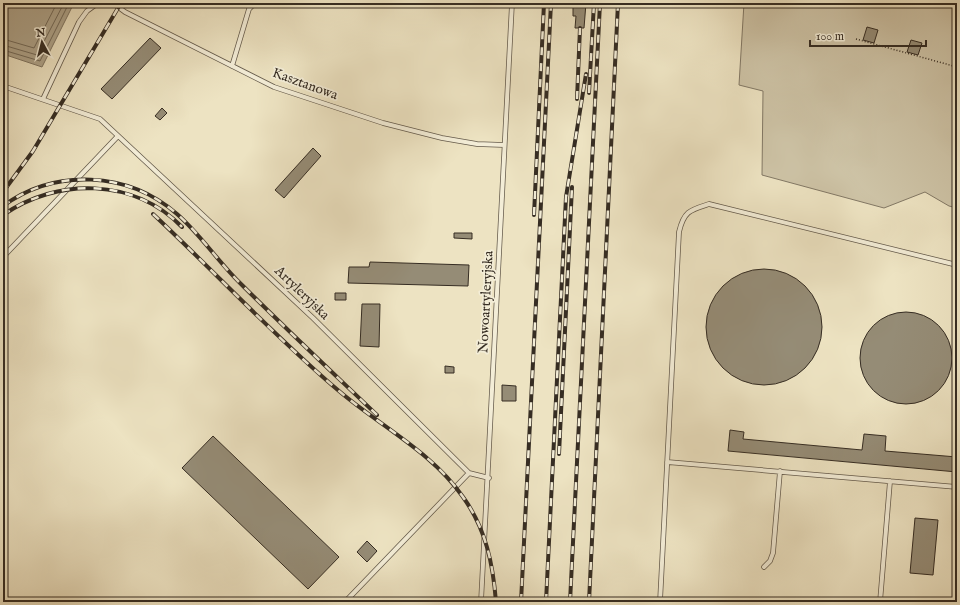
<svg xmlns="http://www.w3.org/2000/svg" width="960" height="605" font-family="'IM FELL English',serif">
	<rect width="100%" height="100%" fill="#ede3c2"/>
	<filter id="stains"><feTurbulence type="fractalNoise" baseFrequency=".005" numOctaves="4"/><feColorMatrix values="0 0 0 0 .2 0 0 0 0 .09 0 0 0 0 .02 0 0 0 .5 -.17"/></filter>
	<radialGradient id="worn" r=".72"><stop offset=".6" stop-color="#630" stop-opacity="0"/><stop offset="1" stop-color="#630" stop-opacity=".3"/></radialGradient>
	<path fill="#cec4a7" stroke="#827865" d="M744,3h213v205l-8,-2 -24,-14 -41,16 -122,-33 1,-84 -24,-6z"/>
	<path fill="#afa58c" stroke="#7f7562" d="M3,3h71l-32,64 -39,-13z"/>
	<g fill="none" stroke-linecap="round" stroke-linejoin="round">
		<path stroke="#726958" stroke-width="1" d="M3,39l31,9 23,-45
			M3,45l34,10 27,-52
			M3,50l37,11 29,-58"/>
	</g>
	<path fill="#958c76" stroke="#362d23" d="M573,3h13l-2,25h-9l1,-12h-3z
		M867,27l11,3 -4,13 -11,-3z
		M150,38l11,10 -49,51 -11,-10z
		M911,40l11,3 -4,12 -11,-3z
		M162,108l5,5 -7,7 -5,-4z
		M313,148l8,8 -37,42 -9,-8z
		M454,233h18v6l-18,-1z
		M370,262l99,3 -1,21 -120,-3 1,-16h20z
		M706 327a58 58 0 1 1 116 0a58 58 0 1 1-116 0Z
		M335,293h11v7h-11z
		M362,304h18l-1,43 -19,-1z
		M860 358a46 46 0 1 1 92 0a46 46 0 1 1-92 0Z
		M445,366l9,1v6h-9z
		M502,385l14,1v15h-14z
		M730,430l14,2 -1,7 119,11 2,-16 22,2 -1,15 72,6v15l-229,-21z
		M213,436l126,121 -31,32 -126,-121z
		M915,518l23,2 -5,55 -23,-2z
		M367,541l10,10 -10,11 -10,-10z"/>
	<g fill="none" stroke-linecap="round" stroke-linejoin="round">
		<g stroke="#645a4b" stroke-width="5.5">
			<path id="service" d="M113,3l12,9 149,75 109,36 59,15 35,6 27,1
				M232,66l17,-57 6,-6
				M3,86l97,33 213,199 156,155 20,5
				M43,99l36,-77 8,-11 11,-8
				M3,257l115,-121
				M667,462l290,25
				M764,567l6,-6 3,-8 7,-82
				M345,602l124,-129
				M481,602l31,-599
				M660,602l19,-370c5,-21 11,-22 30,-28l248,61
				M880,602l10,-121"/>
		</g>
		<path stroke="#362d23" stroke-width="1.5" stroke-dasharray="1 2" stroke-linecap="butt" d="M856,39l101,28"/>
		<use href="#service" stroke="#f3edd7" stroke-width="4"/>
		<g stroke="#362d23" stroke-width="4">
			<path id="rail" d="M589,93l5,-90
				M577,99l3,-71
				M3,192l30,-41 88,-148
				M3,206c52,-38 125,-35 174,8 24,21 42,49 65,71 44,44 90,87 135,130
				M153,214c62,58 121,122 186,177 41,35 93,61 124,106 23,32 30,67 33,105
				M3,215c55,-38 131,-37 179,12
				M534,215l10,-212
				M559,454l13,-267
				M521,602l30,-599
				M546,602l20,-405 20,-123
				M570,602l30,-599
				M589,602l29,-599"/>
		</g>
		<use href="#rail" stroke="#f3edd7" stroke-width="2.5" stroke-dasharray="8" stroke-linecap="butt"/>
	</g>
	<g text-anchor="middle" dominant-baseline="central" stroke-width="3.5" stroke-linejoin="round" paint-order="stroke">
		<g font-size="14" fill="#362d23" stroke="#f3edd7">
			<text transform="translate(305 84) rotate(20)">Kasztanowa</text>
			<text transform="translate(302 293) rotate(44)">Artyleryjska</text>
			<text transform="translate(486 302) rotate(-87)">Nowoartyleryjska</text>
		</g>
	</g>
	<rect width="960" height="605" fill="none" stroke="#ede3c2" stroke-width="16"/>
	<rect x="4" y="4" width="952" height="597" fill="none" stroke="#362d23" stroke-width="2"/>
	<rect x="8" y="8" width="944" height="589" fill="none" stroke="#362d23"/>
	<g transform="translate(42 42) rotate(353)" stroke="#f3edd7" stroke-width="3" paint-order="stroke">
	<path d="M0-3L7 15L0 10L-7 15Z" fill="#362d23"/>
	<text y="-6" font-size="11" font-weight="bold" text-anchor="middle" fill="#362d23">N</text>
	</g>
	<path d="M810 40v6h116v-6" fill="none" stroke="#362d23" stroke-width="2"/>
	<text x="816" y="40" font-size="12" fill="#362d23" stroke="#f3edd7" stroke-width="3" paint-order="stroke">100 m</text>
	<rect width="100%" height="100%" filter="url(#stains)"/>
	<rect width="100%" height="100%" fill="url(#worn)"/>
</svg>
